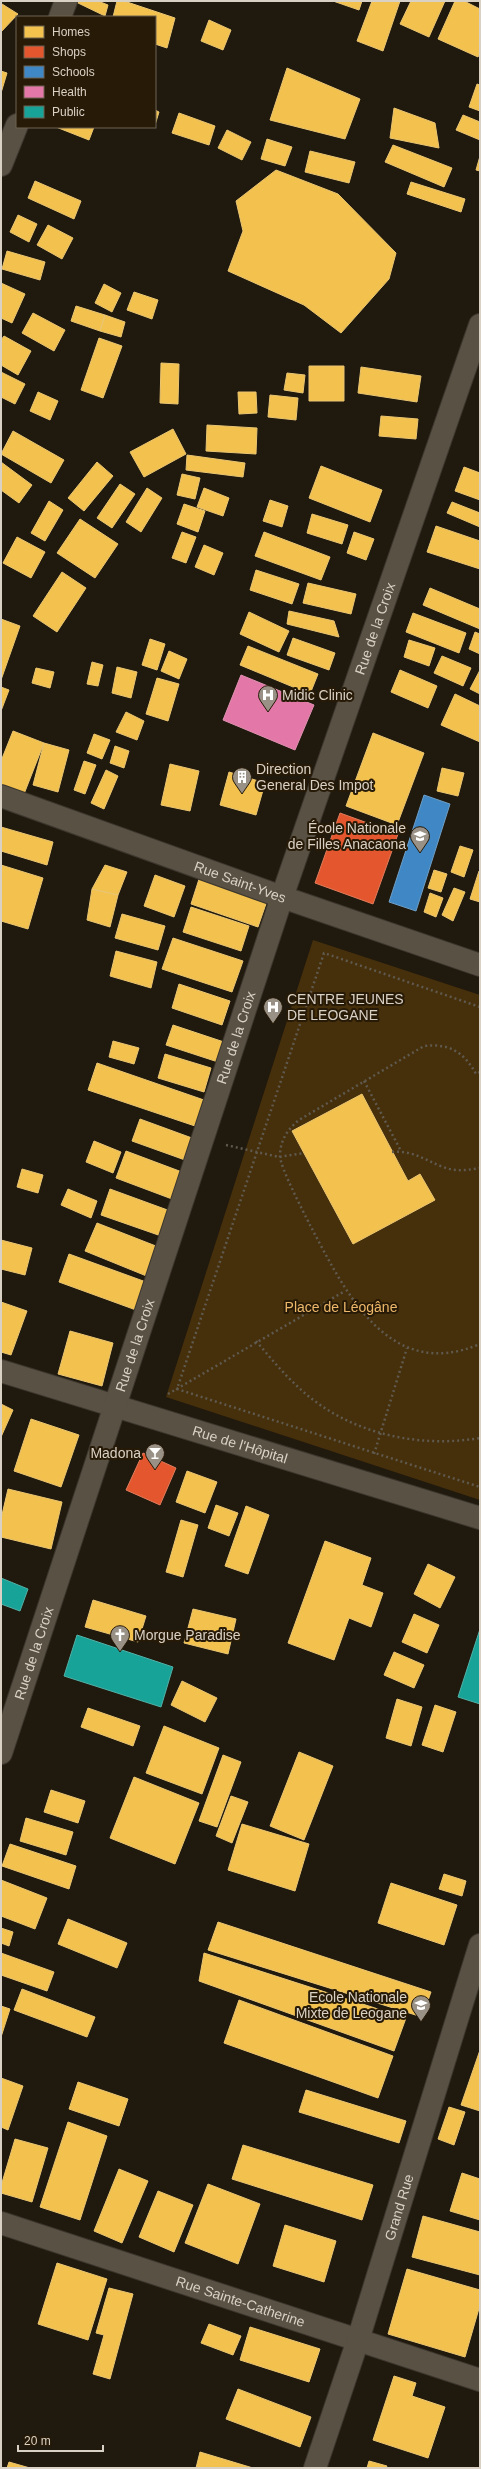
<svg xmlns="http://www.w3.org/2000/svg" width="481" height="2469" font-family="Helvetica,sans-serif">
<rect width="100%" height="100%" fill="#20190e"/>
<path fill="#462f0b" d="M313,940L480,995V1500L166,1397Z"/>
<path fill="#f2c14e" stroke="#ebc672" d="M98,1L108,5L105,16L76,2Z
M117,1H124L175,18L167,48L155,44V17H113Z
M333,1H362L359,10Z
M372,1H400L383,51L357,41Z
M411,1H445L429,37L400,24Z
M455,1H464L480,9V53L478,57L438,39Z
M2,4L18,14L1,32V5Z
M209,20L231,30L223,50L201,41Z
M287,68L360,99L345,139L270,120Z
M1,71L7,73L1,93Z
M477,84L480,85V111L469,107Z
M394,108L435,123L439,148L390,138Z
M155,110L159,112L155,125Z
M179,113L215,126L209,145L172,133Z
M463,115L480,122V140L456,130Z
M56,127H94L89,140Z
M227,130L251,142L242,160L218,148Z
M267,139L292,147L285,166L261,159Z
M393,145L452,168L444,187L385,162Z
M310,151L355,162L349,183L305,172Z
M480,156V171L476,170Z
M276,170L338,194L396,253L389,279L341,333L304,305L228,271L243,231L236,201Z
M35,181L81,201L74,219L28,198Z
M411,182L465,199L461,212L407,194Z
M18,215L37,224L29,242L10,232Z
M48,225L73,238L62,259L37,245Z
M7,251L45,262L40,280L2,269Z
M1,283L25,294L12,323L1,318Z
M104,284L121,293L112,312L95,303Z
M134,292L158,300L152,319L127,310Z
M76,306L105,315L100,331L71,321Z
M33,313L65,330L54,351L22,333Z
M105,315L125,322L121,337L100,331Z
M4,336L31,351L18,375L1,365V340Z
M99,338L122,346L103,398L81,390Z
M161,363L179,364L178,404L160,403Z
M309,366H344V401H309Z
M361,367L421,376L417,402L358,393Z
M1,372L25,384L15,404L1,397Z
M287,373L305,375L303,393L284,390Z
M38,392L58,401L50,420L30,411Z
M238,392H256L257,413L239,414Z
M270,395L298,398L296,420L268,417Z
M381,416L418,419L416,439L379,436Z
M207,425L257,428L256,454L206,451Z
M173,429L186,454L144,477L130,452Z
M13,431L64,460L51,483L1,454Z
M187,455L245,463L243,477L186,470Z
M1,462L32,485L19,503L1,490Z
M97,462L113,476L84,511L68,498Z
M321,466L382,490L370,522L309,498Z
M464,467L480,473V500L455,491Z
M182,474L200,478L195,499L177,495Z
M120,484L135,494L112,528L97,518Z
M147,488L162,498L141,532L126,522Z
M204,488L229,498L223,516L197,507Z
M270,500L288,506L282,527L263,521Z
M49,501L63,510L45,541L31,533Z
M452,502L480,513V527L447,513Z
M184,504L205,511L198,532L177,524Z
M312,514L348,525L342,544L307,533Z
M80,519L118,544L95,578L57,553Z
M436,526L480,541V569L427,552Z
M182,532L196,537L186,563L172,558Z
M264,532L330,557L321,580L255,556Z
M354,532L374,539L366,560L347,553Z
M17,537L45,552L31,578L3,563Z
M204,545L223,553L214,575L195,567Z
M256,570L299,584L292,604L250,590Z
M62,572L86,588L57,632L33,616Z
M308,583L356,594L351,614L303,603Z
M430,588L480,609V629L423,605Z
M289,611L334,621L339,637L287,624Z
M249,612L289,631L279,652L240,634Z
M413,613L466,633L459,653L406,632Z
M1,619L20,626L1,680Z
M475,632L480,634V654L469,649Z
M293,638L335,653L329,670L287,655Z
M150,639L165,644L157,670L142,665Z
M409,640L435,648L429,666L404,657Z
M248,646L318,674L310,694L240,665Z
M169,651L187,659L179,679L161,671Z
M442,656L471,668L463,686L434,673Z
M92,662L103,665L98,686L87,684Z
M117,667L137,672L131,698L112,693Z
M36,668L54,672L50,688L32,683Z
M400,670L437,686L428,708L391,692Z
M480,670V694L470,689Z
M157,678L179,684L168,721L146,714Z
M1,687L9,690L1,711Z
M455,694L480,706V742L441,725Z
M126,712L144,721L137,740L116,732Z
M13,731L44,743L24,794L1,785V761Z
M373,733L424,753L397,825L346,806Z
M94,734L110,740L102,759L87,753Z
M44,743L69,750L58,792L33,785Z
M115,746L129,751L124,768L110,763Z
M84,761L96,765L85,794L74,790Z
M170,764L199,771L190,811L161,805Z
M442,768L464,773L458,796L437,791Z
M106,770L118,776L104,809L91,803Z
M229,772L265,783L256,815L220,805Z
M1,827L53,842L47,865L1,851Z
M460,846L473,850L464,877L451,872Z
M1,865L43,878L28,929L1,921Z
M105,865L127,872L118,895L92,889Z
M434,870L447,874L441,892L428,888Z
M479,871H480V902L470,899Z
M155,875L185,886L174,917L144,906Z
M200,876L268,898L258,927L191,904Z
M454,888L465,892L453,921L442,915Z
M92,889L118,895L110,927L87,920Z
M430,893L443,898L436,917L424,912Z
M191,907L249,926L241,951L183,932Z
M122,914L165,926L158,950L115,938Z
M173,938L243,961L232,992L162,969Z
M116,951L157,962L151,988L110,976Z
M179,984L230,1001L222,1025L172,1008Z
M173,1025L224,1042L218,1062L166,1045Z
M113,1041L139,1048L134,1064L109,1057Z
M165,1054L211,1068L204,1092L158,1078Z
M97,1063L204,1100L195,1126L88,1090Z
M362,1094L408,1181L420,1174L435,1200L353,1244L292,1131Z
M140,1119L192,1138L185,1160L132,1141Z
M94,1141L121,1152L113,1173L86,1162Z
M126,1151L182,1172L172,1199L116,1178Z
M22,1169L43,1175L38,1193L17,1187Z
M68,1189L97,1201L91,1218L61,1205Z
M110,1189L173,1212L164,1237L101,1215Z
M97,1223L161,1248L149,1277L85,1251Z
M1,1240L32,1248L25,1275L1,1269Z
M69,1254L146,1282L136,1310L59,1282Z
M1,1302L27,1311L11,1355L1,1352Z
M70,1331L113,1343L102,1386L58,1374Z
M1,1404L13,1410L1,1437Z
M31,1419L79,1435L61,1487L14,1471Z
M187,1471L217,1482L205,1513L176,1502Z
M8,1489L62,1502L51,1549L1,1537V1519Z
M216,1505L238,1513L229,1536L208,1528Z
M246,1506L269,1515L248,1574L225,1566Z
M181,1520L198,1525L183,1577L166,1572Z
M325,1541L371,1558L362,1585L383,1593L371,1627L349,1618L334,1660L288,1643Z
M428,1564L455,1577L440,1608L414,1594Z
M93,1600L146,1616L138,1642L85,1627Z
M193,1609L236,1619L228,1654L184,1643Z
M414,1614L439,1625L427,1653L402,1642Z
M394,1652L424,1665L414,1688L384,1675Z
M182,1681L217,1698L205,1722L171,1705Z
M397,1699L422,1707L411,1746L386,1738Z
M435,1705L456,1712L443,1752L422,1745Z
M88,1708L140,1726L133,1746L81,1727Z
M164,1726L219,1748L202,1794L146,1773Z
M299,1752L333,1766L304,1840L270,1826Z
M223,1755L241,1762L217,1827L199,1821Z
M134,1777L199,1803L175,1864L110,1838Z
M51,1790L85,1801L78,1823L44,1812Z
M231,1796L248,1802L232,1843L216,1836Z
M26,1818L73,1832L66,1855L20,1841Z
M242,1824L309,1844L295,1891L228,1870Z
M10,1844L76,1866L69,1889L2,1866Z
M444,1874L466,1881L462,1896L439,1889Z
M1,1880L47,1898L35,1929L1,1916Z
M391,1883L457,1905L444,1945L378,1923Z
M68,1919L127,1943L117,1968L58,1944Z
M218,1922L431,1992L422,2017L208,1950Z
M1,1928L13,1932L9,1946L1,1943Z
M1,1953L54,1972L47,1991L1,1975Z
M204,1953L406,2018L394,2051L199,1981Z
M22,1989L95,2017L87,2037L14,2010Z
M239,2000L393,2056L378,2098L224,2043Z
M1,2006L10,2009L1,2037Z
M480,2050V2111L461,2105Z
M1,2078L23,2086L8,2130L1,2127Z
M78,2082L128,2099L119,2126L69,2109Z
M306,2090L406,2121L399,2143L299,2112Z
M449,2107L465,2112L454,2145L438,2139Z
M68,2122L107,2136L80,2220L40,2207Z
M15,2139L48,2148L32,2202L1,2193V2186Z
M243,2145L373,2185L362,2220L232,2179Z
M119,2169L148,2181L122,2243L94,2231Z
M462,2173L480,2179V2220L450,2211Z
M208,2184L260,2204L238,2264L185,2243Z
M158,2191L193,2205L174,2252L139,2237Z
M423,2216L480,2232V2275L412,2257Z
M285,2225L336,2241L324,2282L273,2266Z
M57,2263L107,2279L88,2340L38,2324Z
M407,2269L480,2290V2305L465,2357L388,2334Z
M109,2288L133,2294L110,2379L93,2374L104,2335L96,2333Z
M209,2324L241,2336L233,2355L201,2343Z
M250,2327L320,2349L309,2382L240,2360Z
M394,2376L416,2383L412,2396L445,2407L428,2458L373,2440Z
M238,2389L311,2417L300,2447L226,2419Z
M200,2452L253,2468H196Z
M369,2461L387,2466L386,2468H367Z
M9,2462L30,2468H7Z"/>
<path fill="#e4572e" stroke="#e17c5b" d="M340,813L398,834L373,904L315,883Z
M143,1453L176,1468L160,1505L126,1490Z"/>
<path fill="#3f88c5" stroke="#6e9ec5" d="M424,795L450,804L416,911L389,902Z"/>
<path fill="#e377a8" stroke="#e092b1" d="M241,675L314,705L295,750L223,720Z"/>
<path fill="#17a398" stroke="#52b1a6" d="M1,1578L28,1589L20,1611L1,1604Z
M480,1629V1704L458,1697Z
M77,1635L173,1667L161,1707L64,1676Z"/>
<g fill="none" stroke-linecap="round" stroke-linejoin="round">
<g stroke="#3c362d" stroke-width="24">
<g id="minor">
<path d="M60,17L66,1"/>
<path d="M1,165L17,125"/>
<path id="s1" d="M1,796L282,897L480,965"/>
<path id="s2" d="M1,1371L480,1518"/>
<path id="s3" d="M1,2223L480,2380"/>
</g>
</g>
<g stroke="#3c362d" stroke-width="24">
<g id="tertiary">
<path id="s4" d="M1,1753L282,897L480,325"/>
<path id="s5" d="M315,2468L358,2340L480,1945"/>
</g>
</g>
<path stroke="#5f594e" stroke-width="2.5" stroke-dasharray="2 3" stroke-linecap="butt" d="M480,1007L324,953L177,1389L480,1487
M480,1072L476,1074C464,1052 449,1043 424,1046L299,1120C288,1129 280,1140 280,1156C280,1167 304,1213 310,1225C345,1291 388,1383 480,1344
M364,1081L401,1151
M226,1145L279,1157L304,1153
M392,1152C412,1150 425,1160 443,1167C455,1172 468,1170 480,1168
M256,1341C269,1356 281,1371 295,1384C343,1432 415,1449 480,1438
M168,1394L345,1291
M374,1454L407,1348"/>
<use href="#minor" stroke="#595144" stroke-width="22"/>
<use href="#tertiary" stroke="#595144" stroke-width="22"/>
</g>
<defs>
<g id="hospital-pin" transform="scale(1)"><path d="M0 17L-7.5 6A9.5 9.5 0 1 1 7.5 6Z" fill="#999185" stroke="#271a07"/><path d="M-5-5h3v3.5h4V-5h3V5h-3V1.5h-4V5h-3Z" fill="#fff"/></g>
<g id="building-pin" transform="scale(1)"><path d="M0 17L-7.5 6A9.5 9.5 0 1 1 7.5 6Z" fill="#999185" stroke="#271a07"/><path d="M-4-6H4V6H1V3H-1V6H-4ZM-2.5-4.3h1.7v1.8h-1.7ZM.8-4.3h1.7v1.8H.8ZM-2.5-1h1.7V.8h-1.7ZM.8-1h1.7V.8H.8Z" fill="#fff"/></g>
<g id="school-pin" transform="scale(1)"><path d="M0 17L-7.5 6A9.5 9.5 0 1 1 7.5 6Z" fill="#999185" stroke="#271a07"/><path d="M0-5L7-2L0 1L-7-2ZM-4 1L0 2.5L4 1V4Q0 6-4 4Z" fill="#fff"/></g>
<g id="bar-pin" transform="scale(1)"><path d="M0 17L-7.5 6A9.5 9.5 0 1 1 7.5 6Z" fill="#999185" stroke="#271a07"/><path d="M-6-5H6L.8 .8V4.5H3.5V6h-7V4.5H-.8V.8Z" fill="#fff"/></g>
<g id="church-pin" transform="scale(1)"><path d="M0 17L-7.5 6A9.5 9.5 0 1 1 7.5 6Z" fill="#999185" stroke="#271a07"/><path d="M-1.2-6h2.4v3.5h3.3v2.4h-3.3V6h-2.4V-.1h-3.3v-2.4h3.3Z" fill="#fff"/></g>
</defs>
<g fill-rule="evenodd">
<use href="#hospital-pin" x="268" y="695"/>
<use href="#building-pin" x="242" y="777"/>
<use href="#school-pin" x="420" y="836"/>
<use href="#hospital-pin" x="273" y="1007"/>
<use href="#bar-pin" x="155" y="1453"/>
<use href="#church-pin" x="120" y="1635"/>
<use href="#school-pin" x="421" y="2005"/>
</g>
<g text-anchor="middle" stroke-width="4" stroke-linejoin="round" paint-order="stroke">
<g font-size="14" fill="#dad1c5" stroke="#271a07">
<text dy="5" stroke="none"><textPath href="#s4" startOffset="1185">Rue de la Croix</textPath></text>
<text dy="5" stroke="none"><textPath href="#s1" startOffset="254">Rue Saint-Yves</textPath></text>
<text dy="5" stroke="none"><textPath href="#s4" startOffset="753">Rue de la Croix</textPath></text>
<text dy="5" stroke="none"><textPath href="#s4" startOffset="429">Rue de la Croix</textPath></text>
<text dy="5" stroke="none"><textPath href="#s2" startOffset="250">Rue de l'Hôpital</textPath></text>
<text dy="5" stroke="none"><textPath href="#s4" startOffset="105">Rue de la Croix</textPath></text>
<text dy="5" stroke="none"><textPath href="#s5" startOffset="274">Grand Rue</textPath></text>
<text dy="5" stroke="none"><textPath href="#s3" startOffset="252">Rue Sainte-Catherine</textPath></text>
</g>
<g font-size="14" fill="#dad1c5" stroke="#271a07" text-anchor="start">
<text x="282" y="700">Midic Clinic</text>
<text x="256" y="774">Direction<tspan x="256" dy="16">General Des Impot</tspan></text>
<text x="406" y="833" text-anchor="end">École Nationale<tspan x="406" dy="16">de Filles Anacaona</tspan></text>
<text x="287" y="1004">CENTRE JEUNES<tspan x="287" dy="16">DE LEOGANE</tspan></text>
<text x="141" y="1458" text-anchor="end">Madona</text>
<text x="134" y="1640">Morgue Paradise</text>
<text x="407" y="2002" text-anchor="end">Ecole Nationale<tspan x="407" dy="16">Mixte de Leogane</tspan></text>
</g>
<g font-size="14" fill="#eeb86a" stroke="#271a07">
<text x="341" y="1312">Place de Léogâne</text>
</g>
</g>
<rect width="481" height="2469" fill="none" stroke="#dad1c5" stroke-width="4"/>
<rect x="16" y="16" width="140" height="112" fill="#271a07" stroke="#6f6353"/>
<rect x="24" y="26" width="20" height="12" fill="#f2c14e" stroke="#6f6353"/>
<text x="52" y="36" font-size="12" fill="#dad1c5">Homes</text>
<rect x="24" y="46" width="20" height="12" fill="#e4572e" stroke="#6f6353"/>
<text x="52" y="56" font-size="12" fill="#dad1c5">Shops</text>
<rect x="24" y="66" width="20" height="12" fill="#3f88c5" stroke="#6f6353"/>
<text x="52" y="76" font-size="12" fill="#dad1c5">Schools</text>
<rect x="24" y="86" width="20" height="12" fill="#e377a8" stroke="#6f6353"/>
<text x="52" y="96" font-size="12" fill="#dad1c5">Health</text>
<rect x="24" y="106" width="20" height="12" fill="#17a398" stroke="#6f6353"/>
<text x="52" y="116" font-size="12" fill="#dad1c5">Public</text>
<path d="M18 2445v6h85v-6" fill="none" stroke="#dad1c5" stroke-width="2"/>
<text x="24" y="2445" font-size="12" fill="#dad1c5" stroke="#271a07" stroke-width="3" paint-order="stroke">20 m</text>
</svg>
